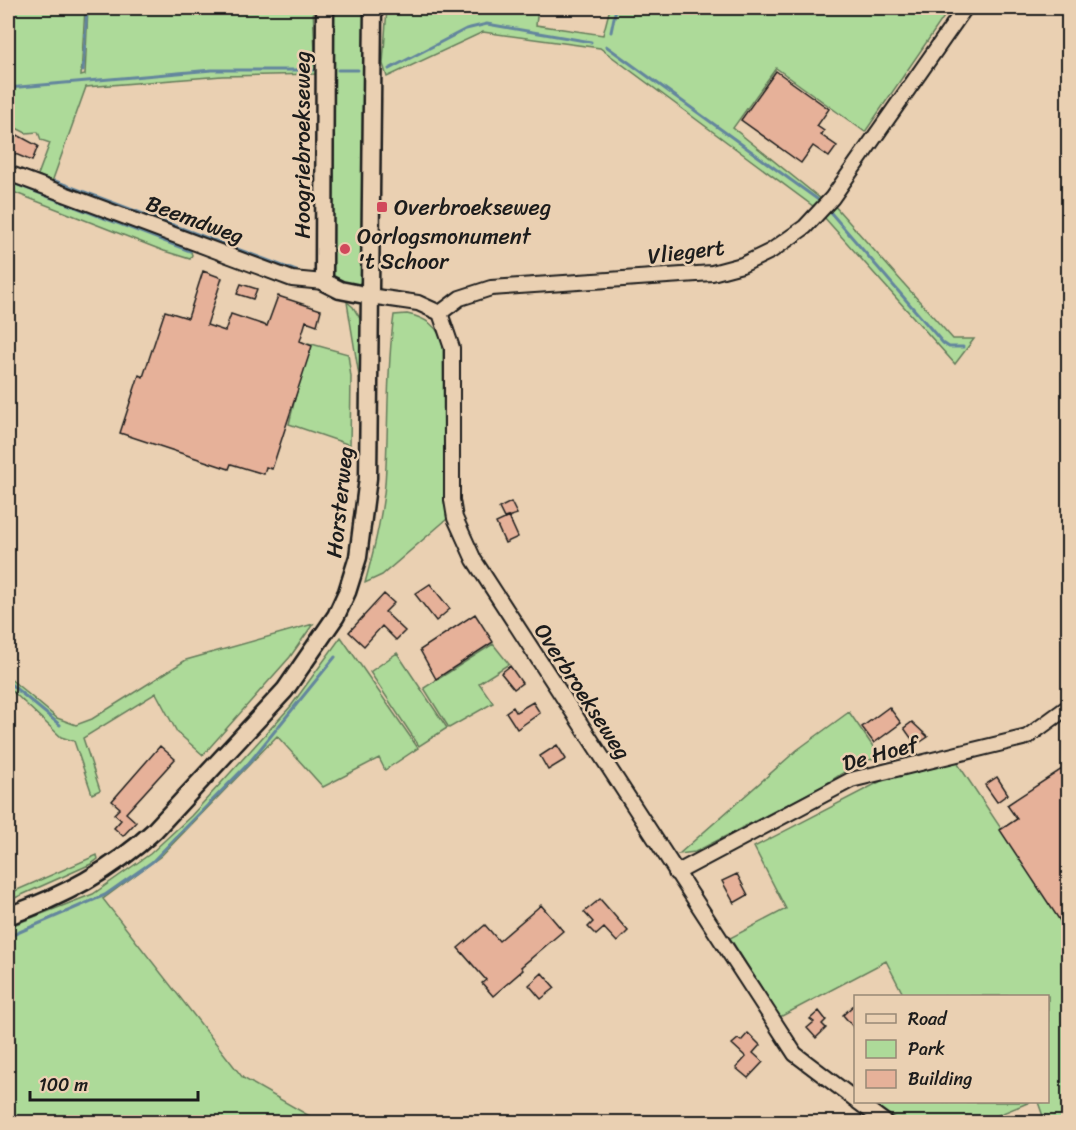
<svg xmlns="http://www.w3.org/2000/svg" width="1076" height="1130" font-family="Sriracha,sans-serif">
<rect width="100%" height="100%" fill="#ead0b2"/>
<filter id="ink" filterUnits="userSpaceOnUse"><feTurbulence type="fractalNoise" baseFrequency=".0167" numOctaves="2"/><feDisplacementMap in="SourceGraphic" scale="12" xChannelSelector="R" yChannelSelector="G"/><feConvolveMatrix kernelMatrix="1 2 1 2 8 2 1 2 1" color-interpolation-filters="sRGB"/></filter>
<g filter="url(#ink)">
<path fill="#adda99" stroke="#647b5a" stroke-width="1.5" d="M8,8H85L81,76L85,75L88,8H313L316,74L222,76L86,87L52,182L38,175L50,143L41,140L38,132L26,133L8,124Z
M335,8H364V276L358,286L350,288L332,278V10Z
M387,8H538L536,25L603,35L610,8H950L865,132L776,68L733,128L821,199L813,206L600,48L483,32L387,77L383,64Z
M8,178L189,246L192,255L190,259L164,251L8,190Z
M832,203L953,339H974L955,364L823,216Z
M347,302L353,307L364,325L362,451H360V382Z
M407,314C426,318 439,326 443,346L444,487L447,519L382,575L365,583C374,550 382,518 385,484C389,427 386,371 394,315Z
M308,343L348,354L351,377L350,445L289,424Z
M313,624L290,657L203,755L177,732L156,693L83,738L100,790L92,794L74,741L61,737L8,687V677L57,718L76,725L92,719L186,660Z
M341,637L418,748L385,770L379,758L323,787L277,736L161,856L103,899L243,1078L320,1122H8V927L93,894L150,854L191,816L291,706Z
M493,644L509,664L479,683L493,703L449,728L424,688Z
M397,653L447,728L419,746L370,672Z
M849,712L881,758L861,761L823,786L695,852L679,854L797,750Z
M956,761L1068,929V1122H1045L1038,1102H1048V996H904L886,961L780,1017L730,938L786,909L754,847L887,778Z
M97,855L98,859L91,864L8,901V894Z
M872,1102H1030L981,1122H900Z"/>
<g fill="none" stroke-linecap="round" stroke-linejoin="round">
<path stroke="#64869d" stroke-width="3" d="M611,32L616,8
M606,46L817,199
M389,69L466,29L487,24L591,42
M338,70H358
M83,71L87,8
M8,88L212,70H313
M8,181L190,251
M55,181L304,274
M831,213L943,343L949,347H963
M8,682L60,725
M8,937L105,895L152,862L248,764L335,657"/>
</g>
<path fill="#e6b199" stroke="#1c1c1c" stroke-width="1.5" d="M776,71L829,109L817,126L824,131L821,135L837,146L829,157L813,146L801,163L741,120Z
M8,130L38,146L32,161L8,151Z
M203,271L222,278L207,325L225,331L231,314L267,326L278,296L321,310L317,325L306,321L300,341L312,346L272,469L266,467L264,474L231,464L229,469L120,433L139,375L143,377L165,311L188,318Z
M241,284L257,289L253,299L237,294Z
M511,502L517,514L504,518L499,508Z
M509,517L518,537L505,543L496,523Z
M430,584L450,609L436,621L415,594Z
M384,594L394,603L385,612L405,631L396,640L382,626L364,646L349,632Z
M475,614L493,642L436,679L420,650Z
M510,666L522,683L514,689L501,673Z
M533,702L540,713L517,729L506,712L513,707L516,712Z
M889,707L901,723L874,743L862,727Z
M912,722L928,737L916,745L904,728Z
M557,745L566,759L548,770L540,756Z
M160,746L175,759L126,813L136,822L123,836L114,828L121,820L114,814L120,808L112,801Z
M1062,769L1068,777V933L1000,830L1017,819L1007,805Z
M997,777L1008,794L997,802L985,785Z
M737,874L748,895L734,903L722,881Z
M600,899L628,931L617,942L604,928L596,935L588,927L593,922L584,912Z
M541,905L563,931L521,967L523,970L493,996L482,983L486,980L458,948L485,925L499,941Z
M542,973L555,988L541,999L529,985Z
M855,1004V1029L843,1015Z
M819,1011L826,1020L822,1024L826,1028L816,1038L807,1028L814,1022L810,1019Z
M748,1033L760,1045L753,1053L763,1062L748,1078L736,1068L746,1057L732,1044L738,1039L741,1041Z"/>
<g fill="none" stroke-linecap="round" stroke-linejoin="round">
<g stroke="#1c1c1c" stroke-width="18">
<path id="minor" d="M8,173L292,279L324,282
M370,296L418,303L440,313L452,348V500L455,518L474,560L795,1054L856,1100
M440,313L460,298L491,288L712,273L742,265L771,251L805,227L832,198L965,8
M676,873L851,780L1027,737L1068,707
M858,1102L885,1122"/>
</g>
<g stroke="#1c1c1c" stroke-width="21">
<path id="tertiary" d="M325,8L324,282L340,290L370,296
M8,916C63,896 111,871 154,831L285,690L336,616L347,592L358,557L368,478L373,8"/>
</g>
<use href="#minor" stroke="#ead0b2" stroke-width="14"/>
<use href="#tertiary" stroke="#ead0b2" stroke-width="16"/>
</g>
</g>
<g fill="#d1495b" stroke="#ead0b2" stroke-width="2">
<rect x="376" y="201" width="12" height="12" rx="3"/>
<circle cx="345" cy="249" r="6"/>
</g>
<g text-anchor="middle" stroke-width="5" stroke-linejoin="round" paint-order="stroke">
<g font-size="22" fill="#1c1c1c" stroke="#ead0b2">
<text transform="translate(302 145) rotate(-90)" y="8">Hoogriebroekseweg</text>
<text transform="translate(195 219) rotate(20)" y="8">Beemdweg</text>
<text transform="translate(686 251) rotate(-7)" y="8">Vliegert</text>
<text transform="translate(339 502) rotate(-84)" y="8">Horsterweg</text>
<text transform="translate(583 691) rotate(57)" y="8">Overbroekseweg</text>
<text transform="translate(880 753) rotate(-16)" y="8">De Hoef</text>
</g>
<g font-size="22" fill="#1c1c1c" stroke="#ead0b2" text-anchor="start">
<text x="394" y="215">Overbroekseweg</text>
<text x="357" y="244">Oorlogsmonument<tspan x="357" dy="25">'t Schoor</tspan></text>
</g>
</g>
<rect width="1076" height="1130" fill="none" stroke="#ead0b2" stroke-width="30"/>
<rect x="15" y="15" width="1046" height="1100" fill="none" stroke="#1c1c1c" stroke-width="2" filter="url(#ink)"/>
<rect x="854" y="995" width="195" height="108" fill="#ead0b2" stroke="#988876" stroke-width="1.5"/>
<rect x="866" y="1014" width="30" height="9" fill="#ead0b2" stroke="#988876" stroke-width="1.5"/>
<text x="908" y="1025" font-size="18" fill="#1c1c1c">Road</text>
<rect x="866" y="1040" width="30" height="18" fill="#adda99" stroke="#988876" stroke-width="1.5"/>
<text x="908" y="1055" font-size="18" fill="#1c1c1c">Park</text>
<rect x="866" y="1070" width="30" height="18" fill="#e6b199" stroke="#988876" stroke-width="1.5"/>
<text x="908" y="1085" font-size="18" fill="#1c1c1c">Building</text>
<path d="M30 1091v9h168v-9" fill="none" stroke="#1c1c1c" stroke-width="3"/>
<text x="39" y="1091" font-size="18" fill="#1c1c1c" stroke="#ead0b2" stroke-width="4.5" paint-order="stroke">100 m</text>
</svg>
